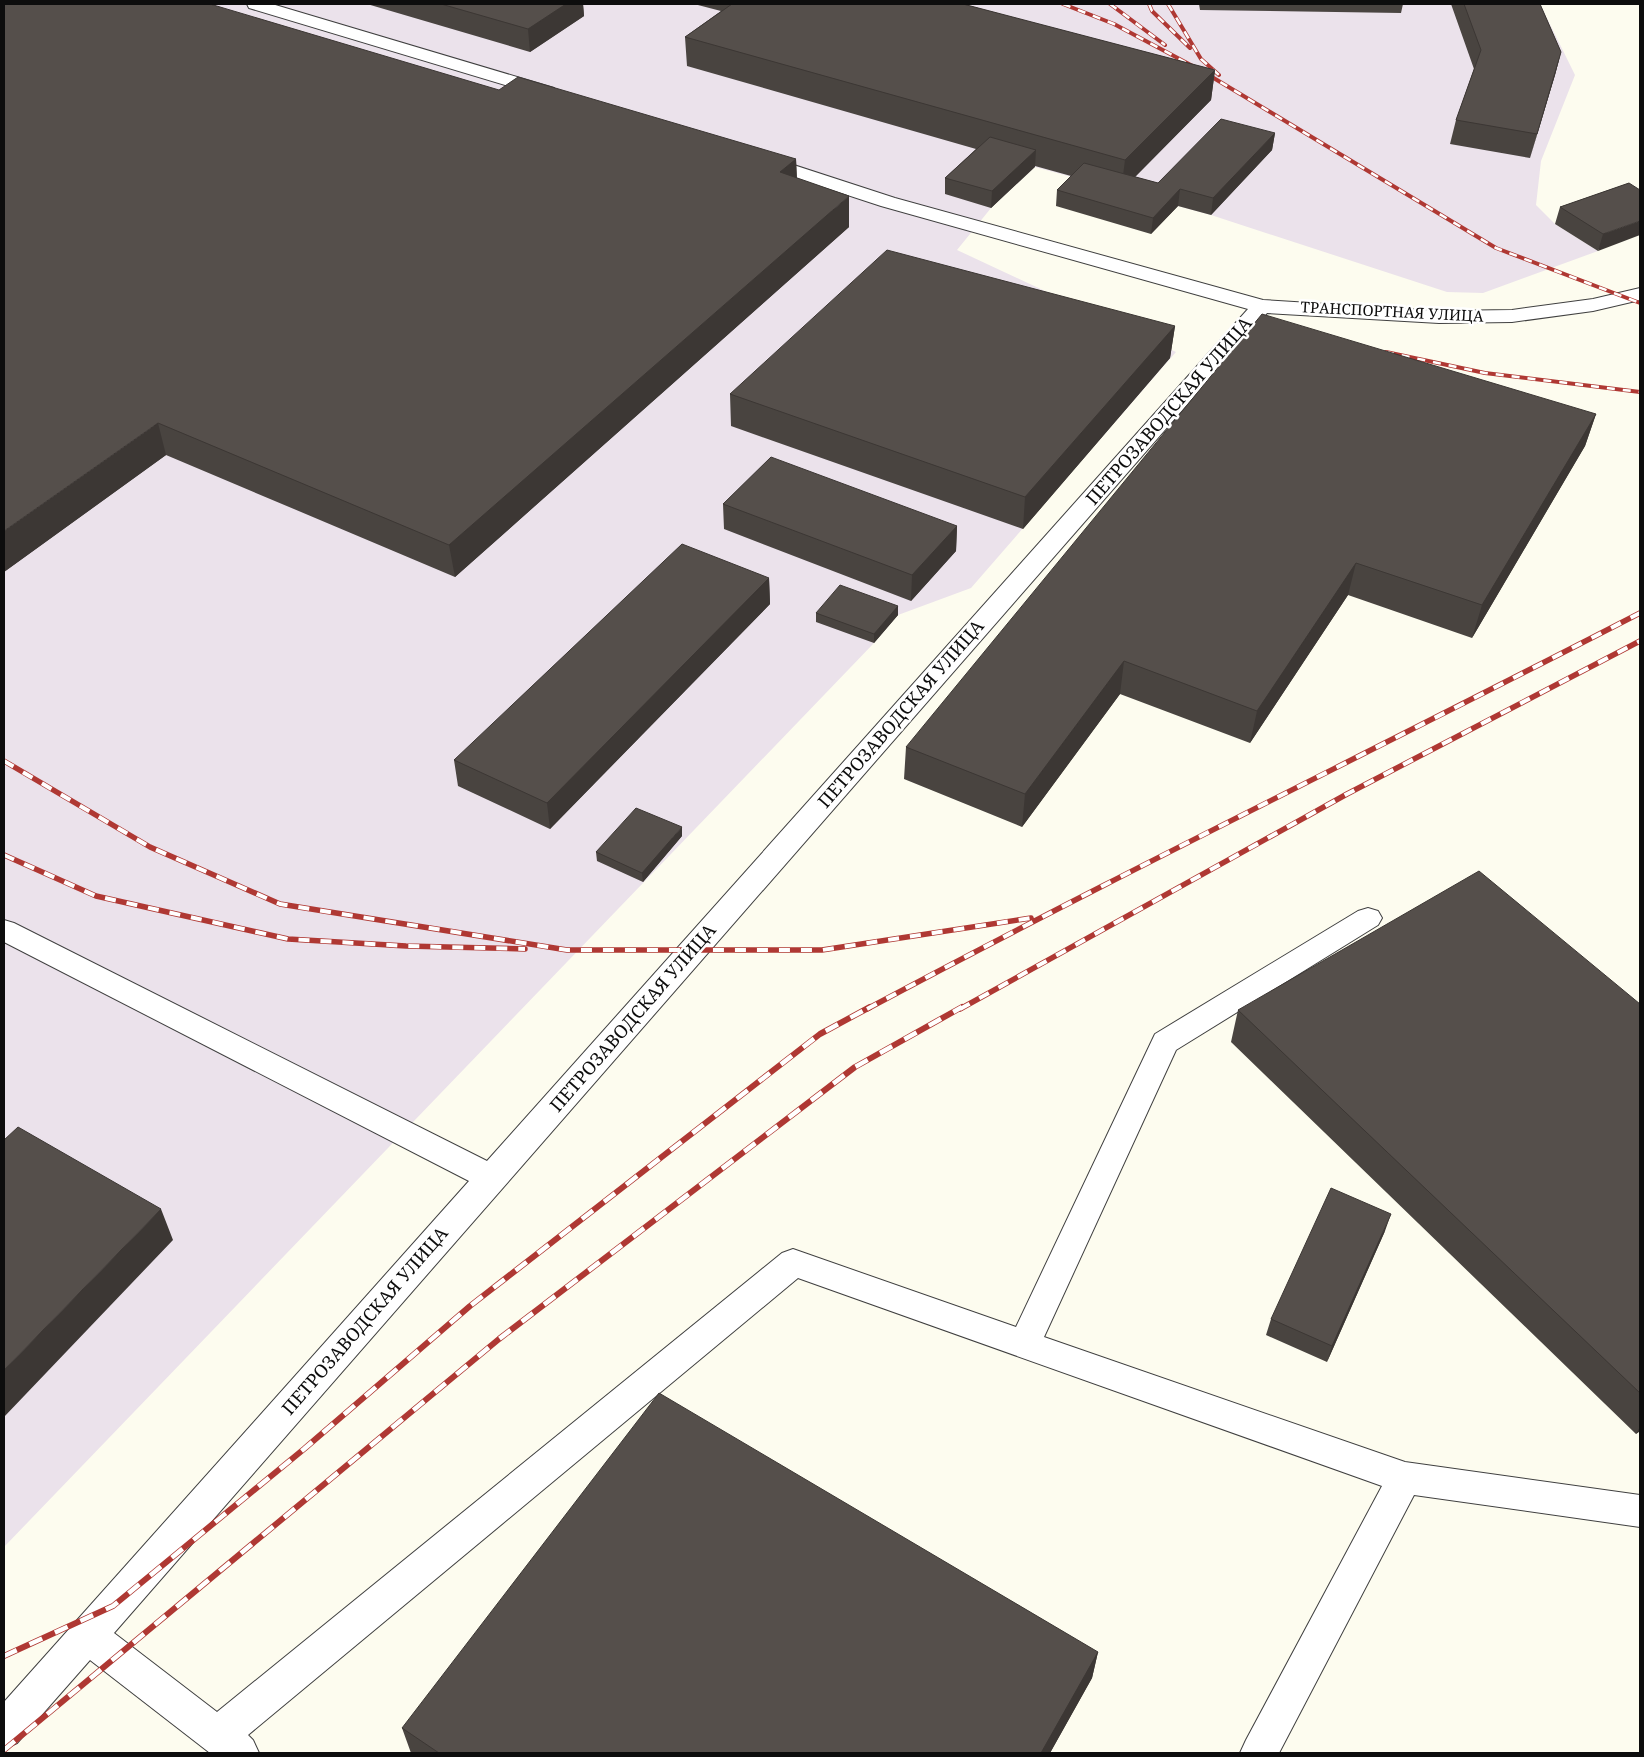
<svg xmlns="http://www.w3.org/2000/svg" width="1644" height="1757" font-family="'Noto Serif',serif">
<rect width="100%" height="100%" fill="#fdfcef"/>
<path fill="#ebe2eb" d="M4,4H1540L1575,75L1541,161L1536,205L1555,224L1598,251L1483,293L1447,292L1211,215L1035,167L991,208L957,250L1176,352L971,588L898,615L874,643L4,1547Z"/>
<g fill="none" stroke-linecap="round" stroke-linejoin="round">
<g stroke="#404040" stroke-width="2">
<path id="minor" d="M247,4H272L554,88L557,92L554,96L548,97L542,96L249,8Z
M760,154L895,198L1263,300L1439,311L1512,310L1593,299L1640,288V300L1593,311L1512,322L1439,323L1267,313L114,1633L217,1712L782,1253L793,1249L1016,1327L1155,1034L1358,911L1368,908L1378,911L1382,918L1378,925L1176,1050L1044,1337L1405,1462L1640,1495V1527L1414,1495L1279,1753H1240L1246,1740L1382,1486L798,1278L248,1735L253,1740L259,1753H210L90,1660L17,1743L4,1749V1702L469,1181L4,942V920L14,923L487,1161L1248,309L881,206L753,164L751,160L753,156Z"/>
</g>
<use href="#minor" fill="#fff" fill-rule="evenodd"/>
<g stroke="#af3833" stroke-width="4">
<path id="rail-far2" d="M1063,4L1114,24L1202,71L1496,248L1640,303
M1110,4L1165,45
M1149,4L1152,11L1190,48
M1168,4L1201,59L1219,75
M1386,352L1485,373L1640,392"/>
</g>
<g stroke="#af3833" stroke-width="5.5">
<path id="rail-far1" d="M4,761L150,847L280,904L567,950H822L1031,918
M4,855L96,896L288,939L406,946L525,949
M867,1009C1123,872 1383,746 1640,613
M960,1009L1347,794L1640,641"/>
</g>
<g stroke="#af3833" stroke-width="6">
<path id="rail" d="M4,1656L113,1606L304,1449L470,1306L820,1034L870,1007
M4,1750L499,1339L855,1067L962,1007"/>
</g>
<use href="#rail-far2" stroke="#fff" stroke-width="2.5" stroke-dasharray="8" stroke-linecap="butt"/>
<use href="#rail-far1" stroke="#fff" stroke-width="4" stroke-dasharray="11" stroke-linecap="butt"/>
<use href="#rail" stroke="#fff" stroke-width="4.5" stroke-dasharray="14" stroke-linecap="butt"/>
</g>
<path fill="#494440" d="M367,4H583L584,16L530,52Z
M694,4H963L1215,70L1211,100L1135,177L1158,183L1275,133L1272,150L1211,215L1178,206L1151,234L1056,206L1057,190L1071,176L1035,166L991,208L945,194V178L976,149L687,66L685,37L721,11Z
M1199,4H1403L1401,13L1200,10Z
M1451,4H1540L1561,52L1555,75L1530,158L1450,144L1456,120L1474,69Z
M499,90L796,159L797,178L849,227L455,577L166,455L4,572Z
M1629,183L1598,251L1555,224L1560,207Z
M1175,326L1170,358L1023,529L731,426L730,394Z
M1596,414L1585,446L1472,638L1348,595L1250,743L1120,694L1022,827L904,779L906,747Z
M723,504L957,526L956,551L911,601L724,529Z
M769,578L770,604L550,829L458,786L454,760Z
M898,606V615L874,643L816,622V613Z
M682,836L643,882L597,861L596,852Z
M1640,1004V1431L1636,1434L1231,1042L1238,1010Z
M1385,1231L1327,1362L1266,1335L1271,1319Z
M1098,1652L1092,1678L1050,1753H411L402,1728Z"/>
<path fill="#3c3734" d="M566,4H583L584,16L530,52L528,29Z
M1561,52L1555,75L1530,158L1537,134Z
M1215,70L1211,100L1121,191L1125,160Z
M1275,133L1272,150L1211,215L1213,198Z
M1036,150L1035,167L991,208L992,191Z
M796,159L797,189L780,172Z
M1180,189L1178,206L1151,234L1153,218Z
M849,196V227L455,577L449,545Z
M1640,221V235L1598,251L1603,234Z
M1175,326L1170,358L1023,529L1025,497Z
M1596,414L1585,446L1472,638L1482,605Z
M158,423L166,455L4,572V531Z
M957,526L956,551L911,601L912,575Z
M1356,563L1348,595L1250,743L1257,711Z
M769,578L770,604L550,829L547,803Z
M898,606V615L874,643V634Z
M1124,661L1120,694L1022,827L1025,794Z
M682,827V836L643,882L642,873Z
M161,1209L173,1240L4,1417V1370Z
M1391,1214L1385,1231L1327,1362L1332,1346Z
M1640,1427V1431L1636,1434Z
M1098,1652L1092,1678L1050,1753H1041Z"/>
<path fill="#554f4b" stroke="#3c3734" d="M4,4H210L499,90L518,77L796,159L780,172L849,196L449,545L158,423L4,531Z
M441,4H566L528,29Z
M732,4H963L1215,70L1125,160L685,37Z
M1464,4H1540L1561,52L1537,134L1456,120L1481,50Z
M1221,119L1275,133L1213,198L1180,189L1153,218L1057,190L1084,163L1158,183Z
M990,137L1036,150L992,191L945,178Z
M1629,183L1640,190V221L1603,234L1560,207Z
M887,250L1175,326L1025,497L730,394Z
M1262,314L1596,414L1482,605L1356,563L1257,711L1124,661L1025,794L906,747Z
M771,457L957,526L912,575L723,504Z
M682,544L769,578L547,803L454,760Z
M840,585L898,606L874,634L816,613Z
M636,808L682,827L642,873L596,852Z
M1479,871L1640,1004V1393L1238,1010Z
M18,1127L161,1209L4,1370V1140Z
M1331,1188L1391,1214L1332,1346L1271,1319Z
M659,1393L1098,1652L1041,1753H439L402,1728Z"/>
<g text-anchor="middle" stroke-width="5" stroke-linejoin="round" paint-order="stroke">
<g font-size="15" fill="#0d0d0d" stroke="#fff">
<text transform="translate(1392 312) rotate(3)" y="5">ТРАНСПОРТНАЯ УЛИЦА</text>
</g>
<g font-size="18" fill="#0d0d0d" stroke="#fff">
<text transform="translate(1169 411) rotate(-49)" y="6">ПЕТРОЗАВОДСКАЯ УЛИЦА</text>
<text transform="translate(901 714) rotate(-49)" y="6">ПЕТРОЗАВОДСКАЯ УЛИЦА</text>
<text transform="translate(633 1018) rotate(-49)" y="6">ПЕТРОЗАВОДСКАЯ УЛИЦА</text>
<text transform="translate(365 1321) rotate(-49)" y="6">ПЕТРОЗАВОДСКАЯ УЛИЦА</text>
</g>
</g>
<rect width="1644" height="1757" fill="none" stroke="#0d0d0d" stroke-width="10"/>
</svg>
